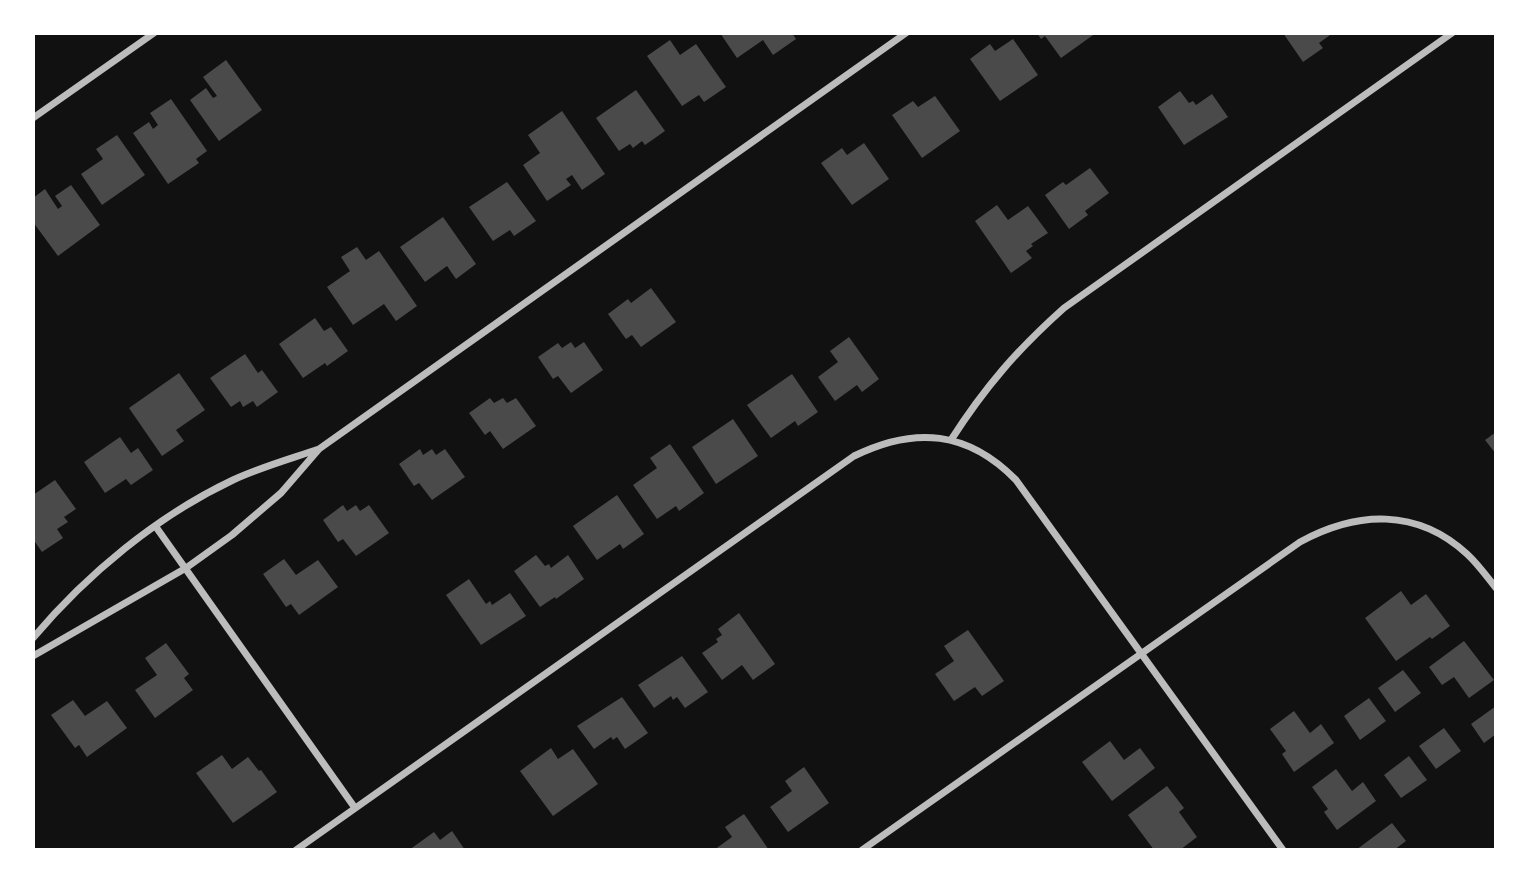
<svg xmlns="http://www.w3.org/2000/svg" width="1529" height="883" font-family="'Golos Text',sans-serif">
<rect width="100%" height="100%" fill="#111"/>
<path fill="#4a4a4a" d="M720,33H792L796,39L773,55L763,40L737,58Z
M1037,33H1096L1061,58L1045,36L1041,39Z
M1283,33H1333L1319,43L1323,48L1303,62Z
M1013,39L1038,75L1000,101L970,59L990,44L995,51Z
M670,40L680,55L696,44L726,87L704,102L699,95L682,106L647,56Z
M226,60L262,110L219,141L190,100L206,88L213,98L217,96L203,77Z
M636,90L665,131L645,145L642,141L633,148L630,144L619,151L596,118Z
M1180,91L1189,103L1193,101L1196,105L1212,94L1228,117L1184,145L1158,107Z
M935,96L960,131L922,158L892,115L913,101L918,107Z
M171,99L207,151L196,159L199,163L168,184L133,133L149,122L153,129L158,125L150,113Z
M562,111L605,174L582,190L572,175L566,179L571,185L547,201L523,165L540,153L528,135Z
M117,135L145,175L102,205L81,174L103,159L96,149Z
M864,143L889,179L852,205L821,163L842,148L847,155Z
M1090,168L1109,193L1085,211L1088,215L1069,229L1045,195L1063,182L1066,185Z
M507,182L536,221L514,236L510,230L493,241L469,207Z
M71,185L100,225L58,256L33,222V198L45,189L58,209L62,206L55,196Z
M997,205L1008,220L1028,206L1048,233L1031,244L1033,246L1026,251L1032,258L1011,273L975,221Z
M443,217L476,264L456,279L447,266L425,282L400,247Z
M357,247L366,260L379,251L417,306L396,321L384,304L353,325L327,287L350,271L341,257Z
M651,288L676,322L641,347L632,335L626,339L608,314L628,299L631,303Z
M315,318L324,331L331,327L348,351L327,366L325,363L303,378L279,344Z
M849,337L879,379L862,392L857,385L835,401L818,377L838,362L830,351Z
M571,342L575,348L584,342L603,370L571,393L558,376L553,379L538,357L558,343L562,348Z
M245,354L258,373L262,370L278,392L257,407L253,401L243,407L240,401L231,407L210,378Z
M179,373L205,410L176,430L184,441L162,456L129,408Z
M792,374L818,412L798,426L795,421L771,438L747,405Z
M490,398L494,403L503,398L507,403L516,398L536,426L503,449L490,431L485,435L469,413Z
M733,419L758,456L716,484L692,447Z
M1496,432V454L1485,440Z
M120,437L131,453L138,448L153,470L131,485L126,479L105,493L84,462Z
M670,444L704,493L679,511L676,506L657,519L633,485L657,468L650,458Z
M420,449L423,455L432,449L436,455L445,449L465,477L432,500L419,483L414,486L399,464Z
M55,480L76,509L64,517L68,522L57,529L63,538L42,552L33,539V495Z
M617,495L644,534L623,549L620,544L597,560L573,526Z
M343,505L347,511L356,505L360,511L369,505L389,533L356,556L343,539L338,542L323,520Z
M536,555L545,566L549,564L551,568L568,555L584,579L556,599L555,597L540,607L514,571Z
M284,559L296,575L318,560L338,587L299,615L291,604L286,607L263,574Z
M469,579L486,604L490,601L492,605L510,593L526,616L481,645L446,595Z
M1401,591L1411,605L1426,594L1450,626L1432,639L1430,637L1396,661L1365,618Z
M739,613L775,664L753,680L742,665L722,680L702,653L718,642L716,639L722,635L718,629Z
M968,630L1004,681L982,696L975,687L954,701L935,674L954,661L944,646Z
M1464,641L1494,680L1469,698L1454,677L1442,685L1429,667Z
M166,643L189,674L184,678L193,690L155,718L135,690L157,675L145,658Z
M682,656L708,692L685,708L677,697L673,700L671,696L654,708L638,685Z
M1403,670L1421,693L1395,712L1378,688Z
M622,697L648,733L625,749L617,737L613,740L611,737L594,749L577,726Z
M1369,698L1386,721L1360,740L1344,716Z
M73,700L85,716L107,701L127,728L87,757L79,745L75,748L51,715Z
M1496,706V734L1484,743L1471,724Z
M1294,711L1310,733L1321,724L1334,743L1294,772L1282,754L1286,751L1270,729Z
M1444,728L1461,751L1436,769L1419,746Z
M1110,741L1124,760L1140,748L1155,768L1112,801L1082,762Z
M551,748L558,759L573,749L598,784L553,816L520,771Z
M222,755L232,769L248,757L259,771L261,770L277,792L233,823L196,773Z
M1409,756L1427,780L1401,798L1384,775Z
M804,767L829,803L788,832L770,807L792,791L785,781Z
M1336,769L1352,791L1363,782L1376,801L1337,830L1324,812L1328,809L1312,787Z
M1167,786L1184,808L1179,812L1197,837L1180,850H1154L1128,815Z
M744,814L769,850H714L732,837L725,827Z
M1392,823L1406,841L1394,850H1356Z
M452,831L465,850H409L434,832L440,840Z"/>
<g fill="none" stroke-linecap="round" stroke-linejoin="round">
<path stroke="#bcbcbc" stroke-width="7" d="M33,118L154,33
M951,440C985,387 1017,350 1064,308L1452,33
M156,527L355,808
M33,638C87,574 157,516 233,480C261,467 290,459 319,449
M33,656L186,568L232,535L281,493L319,449L906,33
M296,850L854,456C915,426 968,431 1016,480L1283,850
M862,850L1300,542C1357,511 1417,508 1467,554C1478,564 1487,577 1496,588"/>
</g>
<rect width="1529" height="883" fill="none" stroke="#ffffff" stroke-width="70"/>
</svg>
